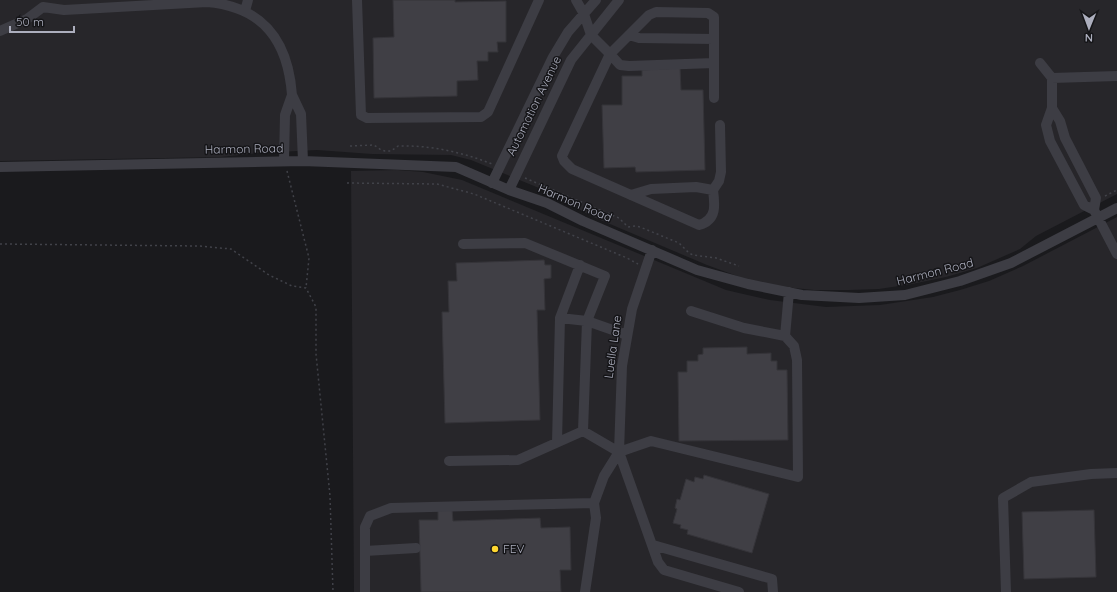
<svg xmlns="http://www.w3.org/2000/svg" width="1117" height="592" font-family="Quicksand,sans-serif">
<rect width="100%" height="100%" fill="#1a1a1d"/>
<path fill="#27262a" d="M0,0H1117V194L1036,236L1020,249L977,268L946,277L912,284L879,289L849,290H814L773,286L748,280L707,265L591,216L551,193L471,160L451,155L372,154L317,150L258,153L221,157L0,161Z
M397,170L423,172L462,180L726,290L770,300L826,307L880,305L933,297L960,290L989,281L1023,266L1117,217V592H354L351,171Z"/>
<path fill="#403f45" stroke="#353439" d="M393,0H455V2L506,1V42H497L498,52H488V61H477L478,80L457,81V96L374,98L373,38L394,37Z
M680,68L681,90H703L705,170L636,172L635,167L604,168L602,105H622V76H642V70Z
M544,260L545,265H551V278L544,279L545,310H537L540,420L445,423L442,312H449L448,281H457L456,263Z
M747,347V354L771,353V361H777V370H787L788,440L679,441L678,372H687V361H698V355L703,354V348Z
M704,475L769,494L752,553L687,534L688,530L680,528L681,525L673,523L677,509L675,508L677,499L680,500L686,479L694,482L695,477L703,479Z
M438,509H452L453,521L540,518L541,528L570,527L571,570H560L561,592H421L419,520H438Z
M1094,510L1096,577L1024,579L1022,512Z"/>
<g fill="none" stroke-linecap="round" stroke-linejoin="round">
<path stroke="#414249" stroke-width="1.5" stroke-dasharray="2 3" stroke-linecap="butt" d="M350,146L374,145L381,150L385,151H391L398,146C430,145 462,152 492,164
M287,171L309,258L306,288
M525,178L619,218L628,227L636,226L640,227L679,243L689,253L693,255L716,258L739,266
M347,183L437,184L474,194L627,258L638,264
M1105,196L1117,190
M0,244L199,246L231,249L269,275L292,286L306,288L316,307V354L330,496L333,592"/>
<path stroke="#3d3d44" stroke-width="10" d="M357,0L361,115L367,118L481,117L488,112L539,0
M576,0L584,14L591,35L610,54L562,156L564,161L572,169L699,225C717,220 715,205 713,190L696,187L651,189L631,195
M245,11L248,0
M0,31L27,19L43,7L64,10L207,2C264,7 288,41 292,95
M629,35L639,38L714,39
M714,63L629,66L620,65L610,54L649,15L656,12L708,13L714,17V98
M1040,63L1052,78V108L1046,125L1050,141L1084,205L1094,210L1117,254
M1052,78L1117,76
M1052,108L1060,121L1065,138L1096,198L1094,210
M284,161L285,115L292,95L301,114L303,161
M0,167L303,161L456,167L509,190L547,203L583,221L697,270L748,284L802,295L859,298L905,295L960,281L1011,263L1117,208
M492,183L553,57L568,32L596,0
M509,190L571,60L619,0
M713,190L719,181L721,172L720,125
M463,244L525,243L605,276L587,321L627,335
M691,311L744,328L785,336
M560,318L587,321L583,431L619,452L658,562L664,570L739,592
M557,442L560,318L580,265
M619,452L622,366L632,309L652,250
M449,461L518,460L583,431
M594,503L604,476L619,452L651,441L798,477L797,360L794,346L785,336L789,292
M653,545L772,579L773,592
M365,551L416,548
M365,592V527L370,516L391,508L594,503L596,518L585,592
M1006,592L1003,498L1031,482L1091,474L1117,473"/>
</g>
<circle fill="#ffd730" stroke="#151518" stroke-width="1.5" cx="495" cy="549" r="4"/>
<g text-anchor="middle" stroke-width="3" stroke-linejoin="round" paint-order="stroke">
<g font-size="12" fill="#acaebd" stroke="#151518">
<text transform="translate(534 106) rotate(-64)" y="4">Automation Avenue</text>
<text transform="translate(244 149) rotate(-1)" y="4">Harmon Road</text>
<text transform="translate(575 203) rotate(23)" y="4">Harmon Road</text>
<text transform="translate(935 272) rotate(-14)" y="4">Harmon Road</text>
<text transform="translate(613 347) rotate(-82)" y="4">Luella Lane</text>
</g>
<g font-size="12" fill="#acaebd" stroke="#151518" text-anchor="start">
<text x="503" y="553">FEV</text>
</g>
</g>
<g transform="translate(1089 28) rotate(181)" stroke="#151518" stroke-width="3" paint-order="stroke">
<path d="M0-3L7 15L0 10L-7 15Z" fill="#acaebd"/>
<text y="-6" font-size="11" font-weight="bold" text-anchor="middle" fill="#acaebd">N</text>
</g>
<path d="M10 26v6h64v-6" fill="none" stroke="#acaebd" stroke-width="2"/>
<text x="16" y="26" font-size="12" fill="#acaebd" stroke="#151518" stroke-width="3" paint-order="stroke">50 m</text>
</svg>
